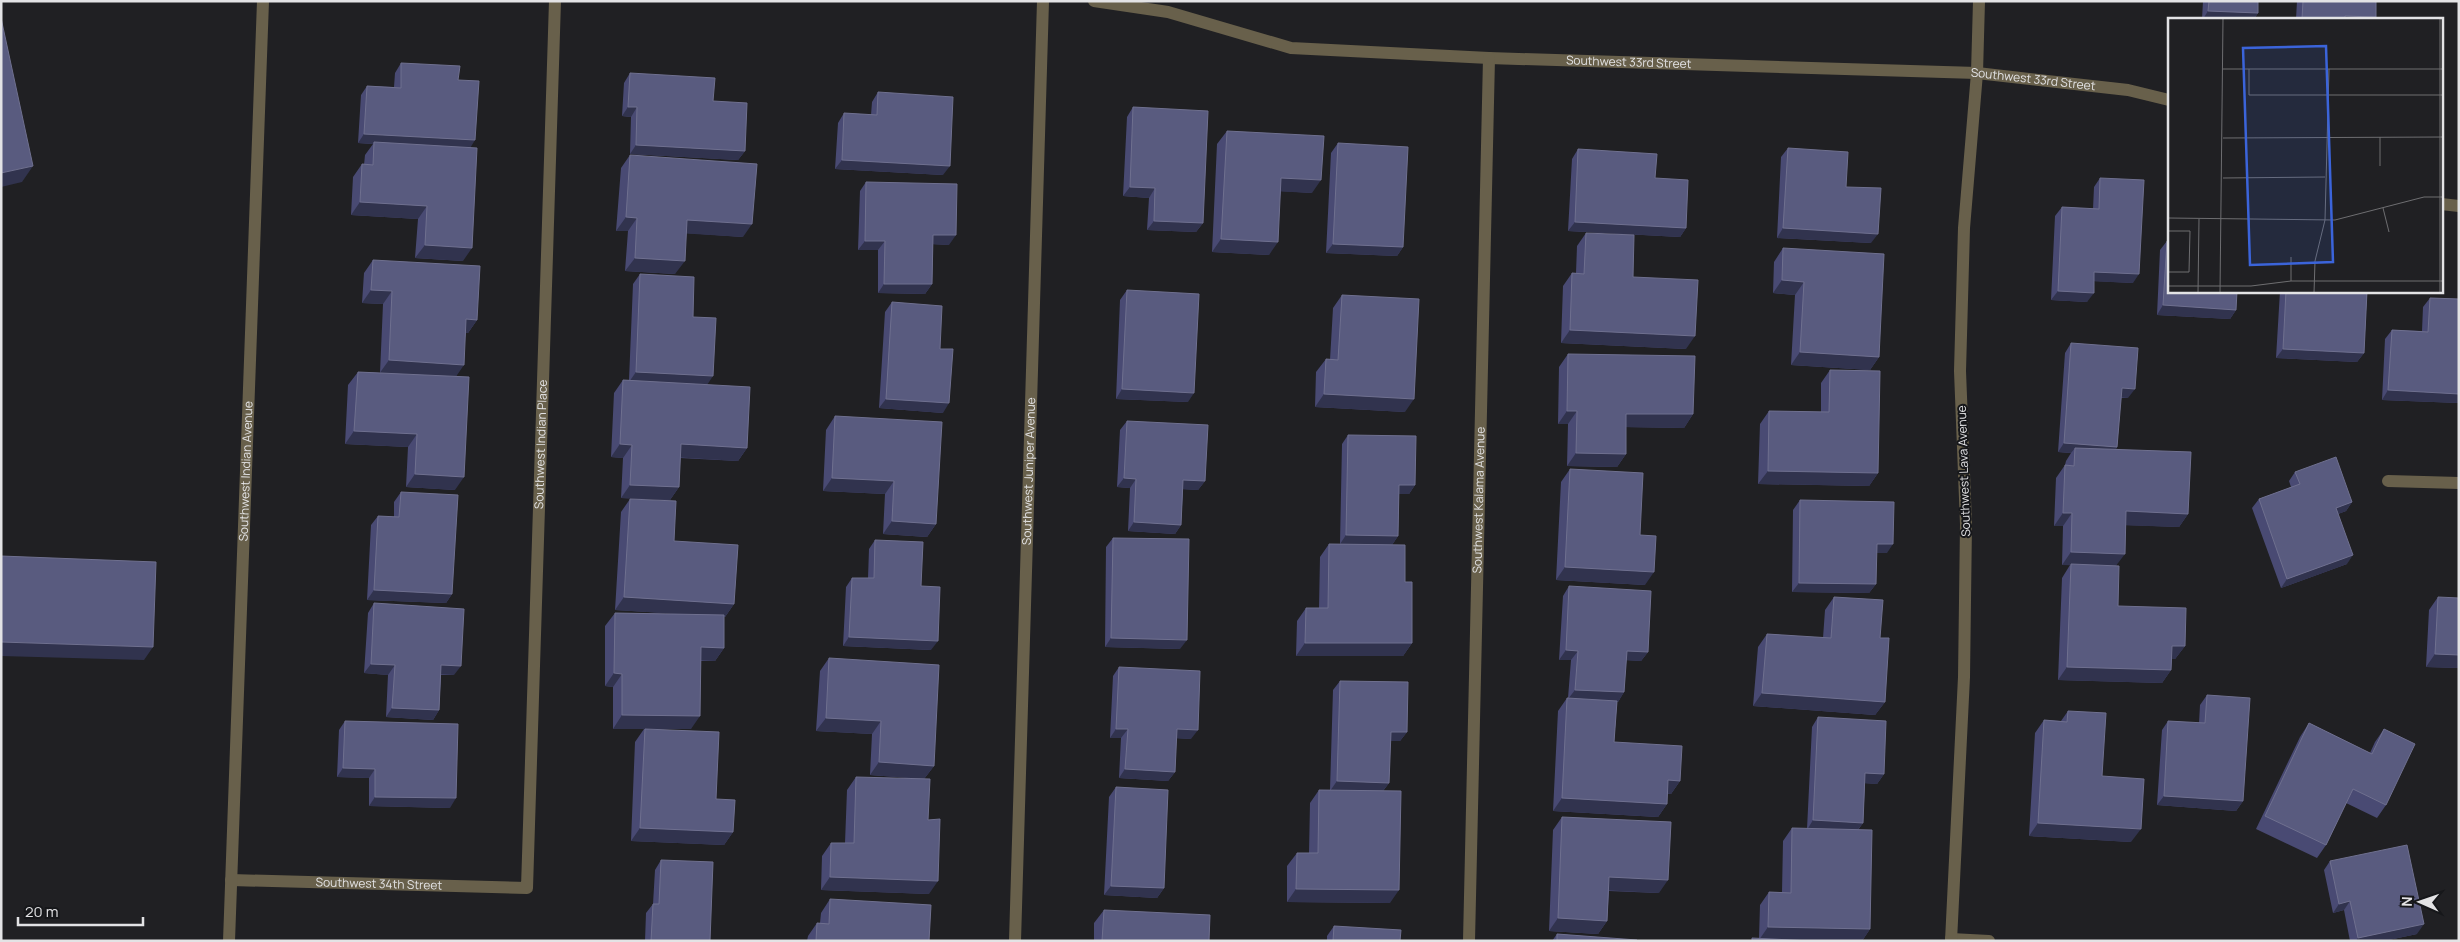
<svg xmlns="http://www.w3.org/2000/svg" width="2460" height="942" font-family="Manrope,sans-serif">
<rect width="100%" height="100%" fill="#202023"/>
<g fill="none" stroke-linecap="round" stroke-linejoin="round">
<path stroke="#68604b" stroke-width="12" d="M2388,481L2459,483"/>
<g stroke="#68604b" stroke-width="12">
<path id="s1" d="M1094,1L1168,12L1291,48L1489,58L1977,73L2128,90L2169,100"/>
<path d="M2441,204L2459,206"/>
<path id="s2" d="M231,880L527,888L555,1"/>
<path d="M1951,939L1989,941"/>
<path id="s3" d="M229,941L263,1"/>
<path id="s4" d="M1015,941L1043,1"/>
<path id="s5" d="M1469,941L1489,58"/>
<path d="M1951,941L1964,677L1966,524L1960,371L1964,228L1977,73L1979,1"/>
</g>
</g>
<path fill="#494a73" d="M2203,1H2258V13L2254,19H2202Z
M2297,1H2376V17L2375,19H2296Z
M401,63L458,80L470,148L463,261L415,258L418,219L351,215L353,177L362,164L364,165L365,155L373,144L358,143L361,95L367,86L394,87L395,73Z
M630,73L713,101L745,151L738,160L630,154L631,117L622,116L624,83Z
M878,92L943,175L835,169L838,123L844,113L871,115L872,102Z
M1133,107L1203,223L1196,232L1147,230L1149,198L1123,196L1127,117Z
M1227,131L1312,193L1281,191L1269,255L1212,252L1217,144Z
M1338,143L1403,247L1397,256L1326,253L1331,153Z
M1788,148L1846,187L1871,243L1777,238L1781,157Z
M1578,149L1655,178L1686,228L1680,237L1568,231L1572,159Z
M630,155L743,237L686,233L675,274L625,271L628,231H616L621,168Z
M2100,178L2133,283L2094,281L2087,302L2051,300L2055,216L2062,207L2093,209L2094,187Z
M866,182L949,245L933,244L932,284L925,294L878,293V250H858L860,191Z
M1586,233L1686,349L1561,343L1563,286L1572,273H1576L1577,246Z
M2167,241L2236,310L2230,319L2157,315L2160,250Z
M1783,248L1879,357L1870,370L1791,365L1795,295L1773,293L1774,262Z
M373,260L477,320L468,333H466L456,377L455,490L406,487L408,447L345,444L348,385L358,372L380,373L383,304L362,303L364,273Z
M640,274L693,317L707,385L747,448L738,461L680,458L679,487L670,500L621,498L623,458L611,457L614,393L623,380H629L633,284Z
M1127,290L1188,402L1116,399L1120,300Z
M2280,291H2367L2364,353L2357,362L2276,358Z
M1342,295L1405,412L1315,407L1316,372L1326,359L1330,360L1333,308Z
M2430,298L2459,299V403L2382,400L2385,339L2392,330L2422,331L2423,307Z
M892,302L940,349L943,413L879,408L885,312Z
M2071,343L2128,398H2121L2117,447L2116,449L2188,514L2179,527L2126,525L2116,566L2118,606L2185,646L2175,659H2172L2171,670L2162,683L2058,680L2062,578L2070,565H2062L2063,526H2054L2056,478L2065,465L2066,461L2071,453L2058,452L2065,353Z
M1568,354L1693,414L1684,428L1626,427V454L1617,467L1567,466L1568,424H1558L1559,367Z
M1830,370L1878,473L1869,486L1758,484L1760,424L1769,411L1821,412V383Z
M835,416L936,524L927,537L883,534L885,494L823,491L826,430Z
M1127,421L1205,481L1198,490L1183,489L1181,525L1175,534L1128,531L1130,488L1117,487L1120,430Z
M1348,435L1415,485L1409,494H1399L1398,536L1392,545L1405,582L1412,643L1403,656H1296L1297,621L1306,608H1319L1320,557L1329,544H1340L1342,444Z
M1570,469L1640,535L1645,585L1556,580L1561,482Z
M2295,472L2352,502L2346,511L2338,514L2347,564L2281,588L2252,508L2259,499L2291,487L2289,481Z
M401,492L452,594L446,603L367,600L371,525L378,516L394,517V502Z
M630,499L674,541L734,604L725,617H724V648L715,661H701L691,729H648L716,799L733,832L724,845L631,841L635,742L644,729H613V687L605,686V626L615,613L682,614L615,610L621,512Z
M1800,500L1887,553H1876V584L1869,593L1792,592L1793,510Z
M1113,538L1180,649L1105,647L1106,547Z
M875,540L931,650L843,646L846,587L852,578H868L869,549Z
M1569,586L1648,652L1641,661L1626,660L1624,692L1618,702H1617L1614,742L1680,781L1671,794H1667V804L1658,817L1553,811L1558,711L1567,698H1568L1571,660H1559L1563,596Z
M1834,597L1885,702L1875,715L1753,706L1758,647L1767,634L1823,638L1825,610Z
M2438,597L2459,668L2426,667L2429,610Z
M374,603L454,675H441L439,710L433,720L386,717L388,675L364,673L368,613Z
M829,658L934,766L924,779L870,775L872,734L816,731L820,671Z
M1119,667L1191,739L1176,738L1175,772L1168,781L1119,778L1121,738H1110L1113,676Z
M1340,681L1407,732L1400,741H1390L1389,783L1383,791L1390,903L1287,902V866L1297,853H1309L1310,803L1319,790H1330L1333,690Z
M2207,695L2243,801L2236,811L2157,805L2162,730L2168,721L2199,723L2200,705Z
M2068,711L2102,776L2131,842L2029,836L2035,733L2044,720L2061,721Z
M1818,717L1884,774L1877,784L1865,783L1863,823L1858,830L1870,929L1862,941H1752L1759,938L1760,905L1769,892H1782L1783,841L1792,828L1807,829L1812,727Z
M345,721L450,808L369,806V778L337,777L339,730Z
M2309,723L2370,753L2375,742L2384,729L2386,805L2377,818L2346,803L2326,845L2317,858L2256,829L2300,737Z
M856,777L928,820L929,894L821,890L822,856L831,843H845L847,790Z
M1116,787L1164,888L1157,898L1104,895L1109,797Z
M1562,817L1659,893L1609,891L1607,921L1598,934L1549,931L1553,830Z
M661,860L710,941H645L646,913L653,904L655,870Z
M2330,861L2417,934L2384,941H2350L2344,910L2333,913L2324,870Z
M830,899L929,941H807L808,936L817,923H820L821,913Z
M1104,910L1209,941H1094V923Z
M1334,926L1400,941H1327V936Z
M1557,934L1637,941H1552Z"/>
<path fill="#31334e" d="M2208,11L2258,13L2254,19H2203Z
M2345,16L2376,17L2375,19H2343Z
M628,107H637L631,117L622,116Z
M364,134L475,140L469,150L374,142L373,144L358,143Z
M636,145L745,151L738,160L630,154Z
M842,160L950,166L943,175L835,169Z
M33,166L22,182L1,187V173Z
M1281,178L1321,180L1312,193L1272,191Z
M1130,187L1155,188L1149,198L1123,196Z
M360,202L427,206L418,219L351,215Z
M626,217L637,218L628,231H616Z
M687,220L752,224L743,237L678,233Z
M1154,221L1203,223L1196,232L1147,230Z
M1575,222L1686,228L1680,237L1568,231Z
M1783,228L1878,234L1871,243L1777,238Z
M933,235H956L949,245L926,244Z
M1221,239L1278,242L1269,255L1212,252Z
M865,241H885L878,250H858Z
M1333,244L1403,247L1397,256L1326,253Z
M425,245L472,248L463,261L415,258Z
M635,258L685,261L675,274L625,271Z
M2094,272L2139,274L2133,283L2088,281Z
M1782,280L1804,282L1795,295L1773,293Z
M884,284H932L925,294L878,293Z
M371,290L392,291L383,304L362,303Z
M2058,291L2094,293L2087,302L2051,300Z
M2163,305L2236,310L2230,319L2157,315Z
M466,319L477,320L468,333L457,332Z
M1570,330L1695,336L1686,349L1561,343Z
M2283,349L2364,353L2357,362L2276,358Z
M1800,352L1879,357L1870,370L1791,365Z
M389,360L464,365L455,378L379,374Z
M636,372L713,376L707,385L629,382Z
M2122,388L2135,389L2128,398L2116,397Z
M1122,389L1194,393L1188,402L1116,399Z
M2388,390L2459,394V403L2382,400Z
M1324,394L1414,399L1405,412L1315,407Z
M886,399L949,403L943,413L879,408Z
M1567,411H1577L1568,424H1558Z
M1626,414H1693L1684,428L1617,427Z
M354,431L417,434L408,447L345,444Z
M2064,443L2117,447L2111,456L2075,448L2071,453L2058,452Z
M620,444L632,445L623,458L611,457Z
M681,444L747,448L738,461L672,457Z
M1576,453L1626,454L1617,467L1567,466Z
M1768,471L1878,473L1869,486L1758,484Z
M415,474L464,477L455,490L406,487Z
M832,478L894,481L885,494L823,491Z
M1124,478L1136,479L1130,488L1117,487Z
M1183,480L1205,481L1198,490L1177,489Z
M630,485L679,487L670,500L621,498Z
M1399,485H1415L1409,494H1393Z
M2352,502L2346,511L2330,517L2336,508Z
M2126,511L2188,514L2179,527L2117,525Z
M2063,513H2072L2063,526H2054Z
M892,521L936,524L927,537L883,534Z
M1134,522L1181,525L1175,534L1128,531Z
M1346,535L1398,536L1392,545L1340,544Z
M1877,544H1893L1887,553H1870Z
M2071,552L2125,554L2115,567L2062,565Z
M2353,555L2347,564L2281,588L2287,579Z
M1565,567L1654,572L1645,585L1556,580Z
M1799,583L1876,584L1869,593L1792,592Z
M374,590L452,594L446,603L367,600Z
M624,597L734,604L725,617L615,610Z
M849,637L938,641L931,650L843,646Z
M1111,638L1187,640L1180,649L1105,647Z
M1,642L153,647L144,660L1,656Z
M1305,643H1412L1403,656H1296Z
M2172,646H2185L2175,659H2163Z
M701,647L724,648L715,661L692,660Z
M1566,650L1578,651L1571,660H1559Z
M1627,651L1648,652L1641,661L1620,660Z
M2435,654L2459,655V668L2426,667Z
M371,664L395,665L388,675L364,673Z
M441,665L461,666L454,675L435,674Z
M2067,667L2171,670L2162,683L2058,680Z
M614,673L622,674L613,687L605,686Z
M1575,690L1624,692L1618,702L1568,699Z
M1762,693L1885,702L1875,715L1753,706Z
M392,708L439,710L433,720L386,717Z
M622,715L700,716L691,729H613Z
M826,718L881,721L872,734L816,731Z
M1116,729H1128L1121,738H1110Z
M1177,729L1198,730L1191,739L1170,738Z
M1391,732H1407L1400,741H1384Z
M879,762L934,766L924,779L870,775Z
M343,768L375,769L369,778L337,777Z
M1125,769L1175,772L1168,781L1119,778Z
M1865,773L1884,774L1877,784L1859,783Z
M1668,780L1680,781L1671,794L1659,793Z
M1337,781L1389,783L1382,792L1330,791Z
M2164,796L2243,801L2236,811L2157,805Z
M375,797L456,798L450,808L369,806Z
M1562,798L1667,804L1658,817L1553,811Z
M1813,820L1863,823L1856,832L1807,830Z
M2038,823L2141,829L2131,842L2029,836Z
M640,828L733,832L724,845L631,841Z
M830,877L938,881L929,894L821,890Z
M1609,877L1668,880L1659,893L1600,890Z
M1111,886L1164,888L1157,898L1104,895Z
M1296,889L1399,890L1390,903L1287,902Z
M2350,901L2344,910L2333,913L2339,904Z
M1558,918L1607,921L1598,934L1549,931Z
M2424,924L2417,934L2384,941H2356L2358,938Z
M1768,927L1870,929L1862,941L1759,940Z"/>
<path fill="#595b7f" stroke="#6f708f" d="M2209,1H2258V13L2208,11Z
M2303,1H2376V17L2345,16V19H2302Z
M1,18L33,166L1,173Z
M401,63L460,66L458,80L479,81L475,140L364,134L367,86L401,88Z
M630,73L715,78L713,101L747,103L745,151L636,145L637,107H628Z
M878,92L953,97L950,166L842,160L844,113L877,115Z
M1133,107L1208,111L1203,223L1154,221L1155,188L1130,187Z
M1227,131L1324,136L1321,180L1281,178L1278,242L1221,239Z
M374,142L477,148L472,248L425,245L427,206L360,202L362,164L373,165Z
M1338,143L1408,147L1403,247L1333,244Z
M1788,148L1848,152L1846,187L1881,188L1878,234L1783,228Z
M1578,149L1657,154L1655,178L1688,180L1686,228L1575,222Z
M630,155L757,164L752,224L687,220L685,261L635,258L637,218L626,217Z
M2100,178L2144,180L2139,274L2094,272V293L2058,291L2062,207L2099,209Z
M866,182L957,184L956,235H933L932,284H884L885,241H865Z
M1586,233L1634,235L1633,277L1698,280L1695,336L1570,330L1572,273L1584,274Z
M2167,241H2169V291H2237L2236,310L2163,305Z
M1783,248L1884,254L1879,357L1800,352L1804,282L1782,280Z
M373,260L480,266L477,320L466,319L464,365L389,360L392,291L371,290Z
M640,274L694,277L693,317L716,318L713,376L636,372Z
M1127,290L1199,294L1194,393L1122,389Z
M2286,291H2367L2364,353L2283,349Z
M1342,295L1419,299L1414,399L1324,394L1326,359L1338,360Z
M2430,298L2459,299V394L2388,390L2392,330L2428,332Z
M892,302L942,306L940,349H953L949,403L886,399Z
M2071,343L2138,348L2135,389L2122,388L2117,447L2064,443Z
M1568,354L1695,356L1693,414H1626V454L1576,453L1577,411H1567Z
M1830,370L1880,371L1878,473L1768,471L1769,411L1829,412Z
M358,372L469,377L464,477L415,474L417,434L354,431Z
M623,380L750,387L747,448L681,444L679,487L630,485L632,445L620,444Z
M835,416L942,422L936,524L892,521L894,481L832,478Z
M1127,421L1208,425L1205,481L1183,480L1181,525L1134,522L1136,479L1124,478Z
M1348,435L1416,436L1415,485H1399L1398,536L1346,535Z
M2075,448L2191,452L2188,514L2126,511L2125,554L2071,552L2072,513H2063L2065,465L2074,466Z
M2336,457L2352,502L2336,508L2353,555L2287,579L2259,499L2300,484L2295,472Z
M1570,469L1643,473L1640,535L1656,536L1654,572L1565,567Z
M401,492L458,495L452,594L374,590L378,516L399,517Z
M630,499L676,501L674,541L738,545L734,604L624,597Z
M1800,500L1894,502L1893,544H1877L1876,584L1799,583Z
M1113,538L1189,539L1187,640L1111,638Z
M875,540L923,542L921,586L940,587L938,641L849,637L852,578H874Z
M1329,544L1405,545V582H1412V643H1305L1306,608H1328Z
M1,556L156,562L153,647L1,642Z
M2071,564L2119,566L2118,606L2186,608L2185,646H2172L2171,670L2067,667Z
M1569,586L1651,591L1648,652L1627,651L1624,692L1575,690L1578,651L1566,650Z
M1834,597L1883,600L1880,638H1889L1885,702L1762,693L1767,634L1831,638Z
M2438,597L2459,598V655L2435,654Z
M374,603L464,609L461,666L441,665L439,710L392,708L395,665L371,664Z
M615,613L724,615V648L701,647L700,716L622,715V674L614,673Z
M829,658L939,665L934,766L879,762L881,721L826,718Z
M1119,667L1200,671L1198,730L1177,729L1175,772L1125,769L1128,729H1116Z
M1340,681L1408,682L1407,732H1391L1389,783L1337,781Z
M2207,695L2250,698L2243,801L2164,796L2168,721L2205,723Z
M1567,698L1617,701L1614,742L1682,746L1680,781L1668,780L1667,804L1562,798Z
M2068,711L2106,713L2102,776L2144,779L2141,829L2038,823L2044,720L2067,722Z
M1818,717L1886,721L1884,774L1865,773L1863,823L1813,820Z
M345,721L458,724L456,798L375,797V769L343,768Z
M2309,723L2372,754L2384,729L2415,744L2386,805L2353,789L2326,845L2265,816Z
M645,729L719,732L716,799L735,800L733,832L640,828Z
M856,777L930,779L928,820L940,819L938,881L830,877L831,843H854Z
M1116,787L1168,790L1164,888L1111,886Z
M1319,790L1401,791L1399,890L1296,889L1297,853H1318Z
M1562,817L1671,822L1668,880L1609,877L1607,921L1558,918Z
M1792,828L1872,830L1870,929L1768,927L1769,892L1791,893Z
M2407,845L2424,924L2358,938L2350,901L2339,904L2330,861Z
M661,860L713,862L710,941H651L653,904H659Z
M830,899L931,905L929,941H816L817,923L829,924Z
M1104,910L1210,915L1209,941H1102Z
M1334,926L1401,930L1400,941H1333Z
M1557,934L1637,940V941H1557Z
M1752,938L1811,941H1752Z"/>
<g text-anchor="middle" stroke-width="4" stroke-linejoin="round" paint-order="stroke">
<g font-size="12" fill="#e3e3e5" stroke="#16171a">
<text dy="4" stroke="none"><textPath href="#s1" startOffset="541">Southwest 33rd Street</textPath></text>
<text dy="4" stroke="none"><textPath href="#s1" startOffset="946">Southwest 33rd Street</textPath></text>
<text dy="4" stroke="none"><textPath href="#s2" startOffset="740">Southwest Indian Place</textPath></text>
<text dy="4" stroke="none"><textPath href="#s3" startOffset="470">Southwest Indian Avenue</textPath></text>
<text dy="4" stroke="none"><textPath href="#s4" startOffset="470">Southwest Juniper Avenue</textPath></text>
<text transform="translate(1964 471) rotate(-92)" y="4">Southwest Lava Avenue</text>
<text dy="4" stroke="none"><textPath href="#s5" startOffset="441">Southwest Kalama Avenue</textPath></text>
<text dy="4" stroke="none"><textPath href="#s2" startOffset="148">Southwest 34th Street</textPath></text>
</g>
</g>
<g transform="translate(2168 18)">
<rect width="275" height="275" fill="#202023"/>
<path fill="none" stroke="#6e6e71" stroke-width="1" d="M272,0V275M55,51H275M81,51V77H274M212,119V148M55,120L275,119M55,160L157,159M215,190L221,214M0,200L167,202L256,179H275M81,202V226M0,213H22L21,254H0M123,263V239M0,268H83L123,263H275M30,275L31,201M52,275L55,0M146,275L147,243L157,202L161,51"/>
<path fill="#3b64da" fill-opacity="0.15" stroke="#3b64da" stroke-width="2.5" d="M158,28L165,244L82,247L75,30Z"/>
<rect width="275" height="275" fill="none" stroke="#e3e3e5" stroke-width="2.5"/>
</g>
<rect width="2460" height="942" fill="none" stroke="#e3e3e5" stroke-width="5"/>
<g transform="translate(2420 902) rotate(272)" stroke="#16171a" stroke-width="4" paint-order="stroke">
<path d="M0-4L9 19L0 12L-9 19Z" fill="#e3e3e5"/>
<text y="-8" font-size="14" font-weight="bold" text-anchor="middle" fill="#e3e3e5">N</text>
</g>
<path d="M18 917v8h125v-8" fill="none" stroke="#e3e3e5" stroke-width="2.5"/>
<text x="25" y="917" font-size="15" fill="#e3e3e5" stroke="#16171a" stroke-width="4" paint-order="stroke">20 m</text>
</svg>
